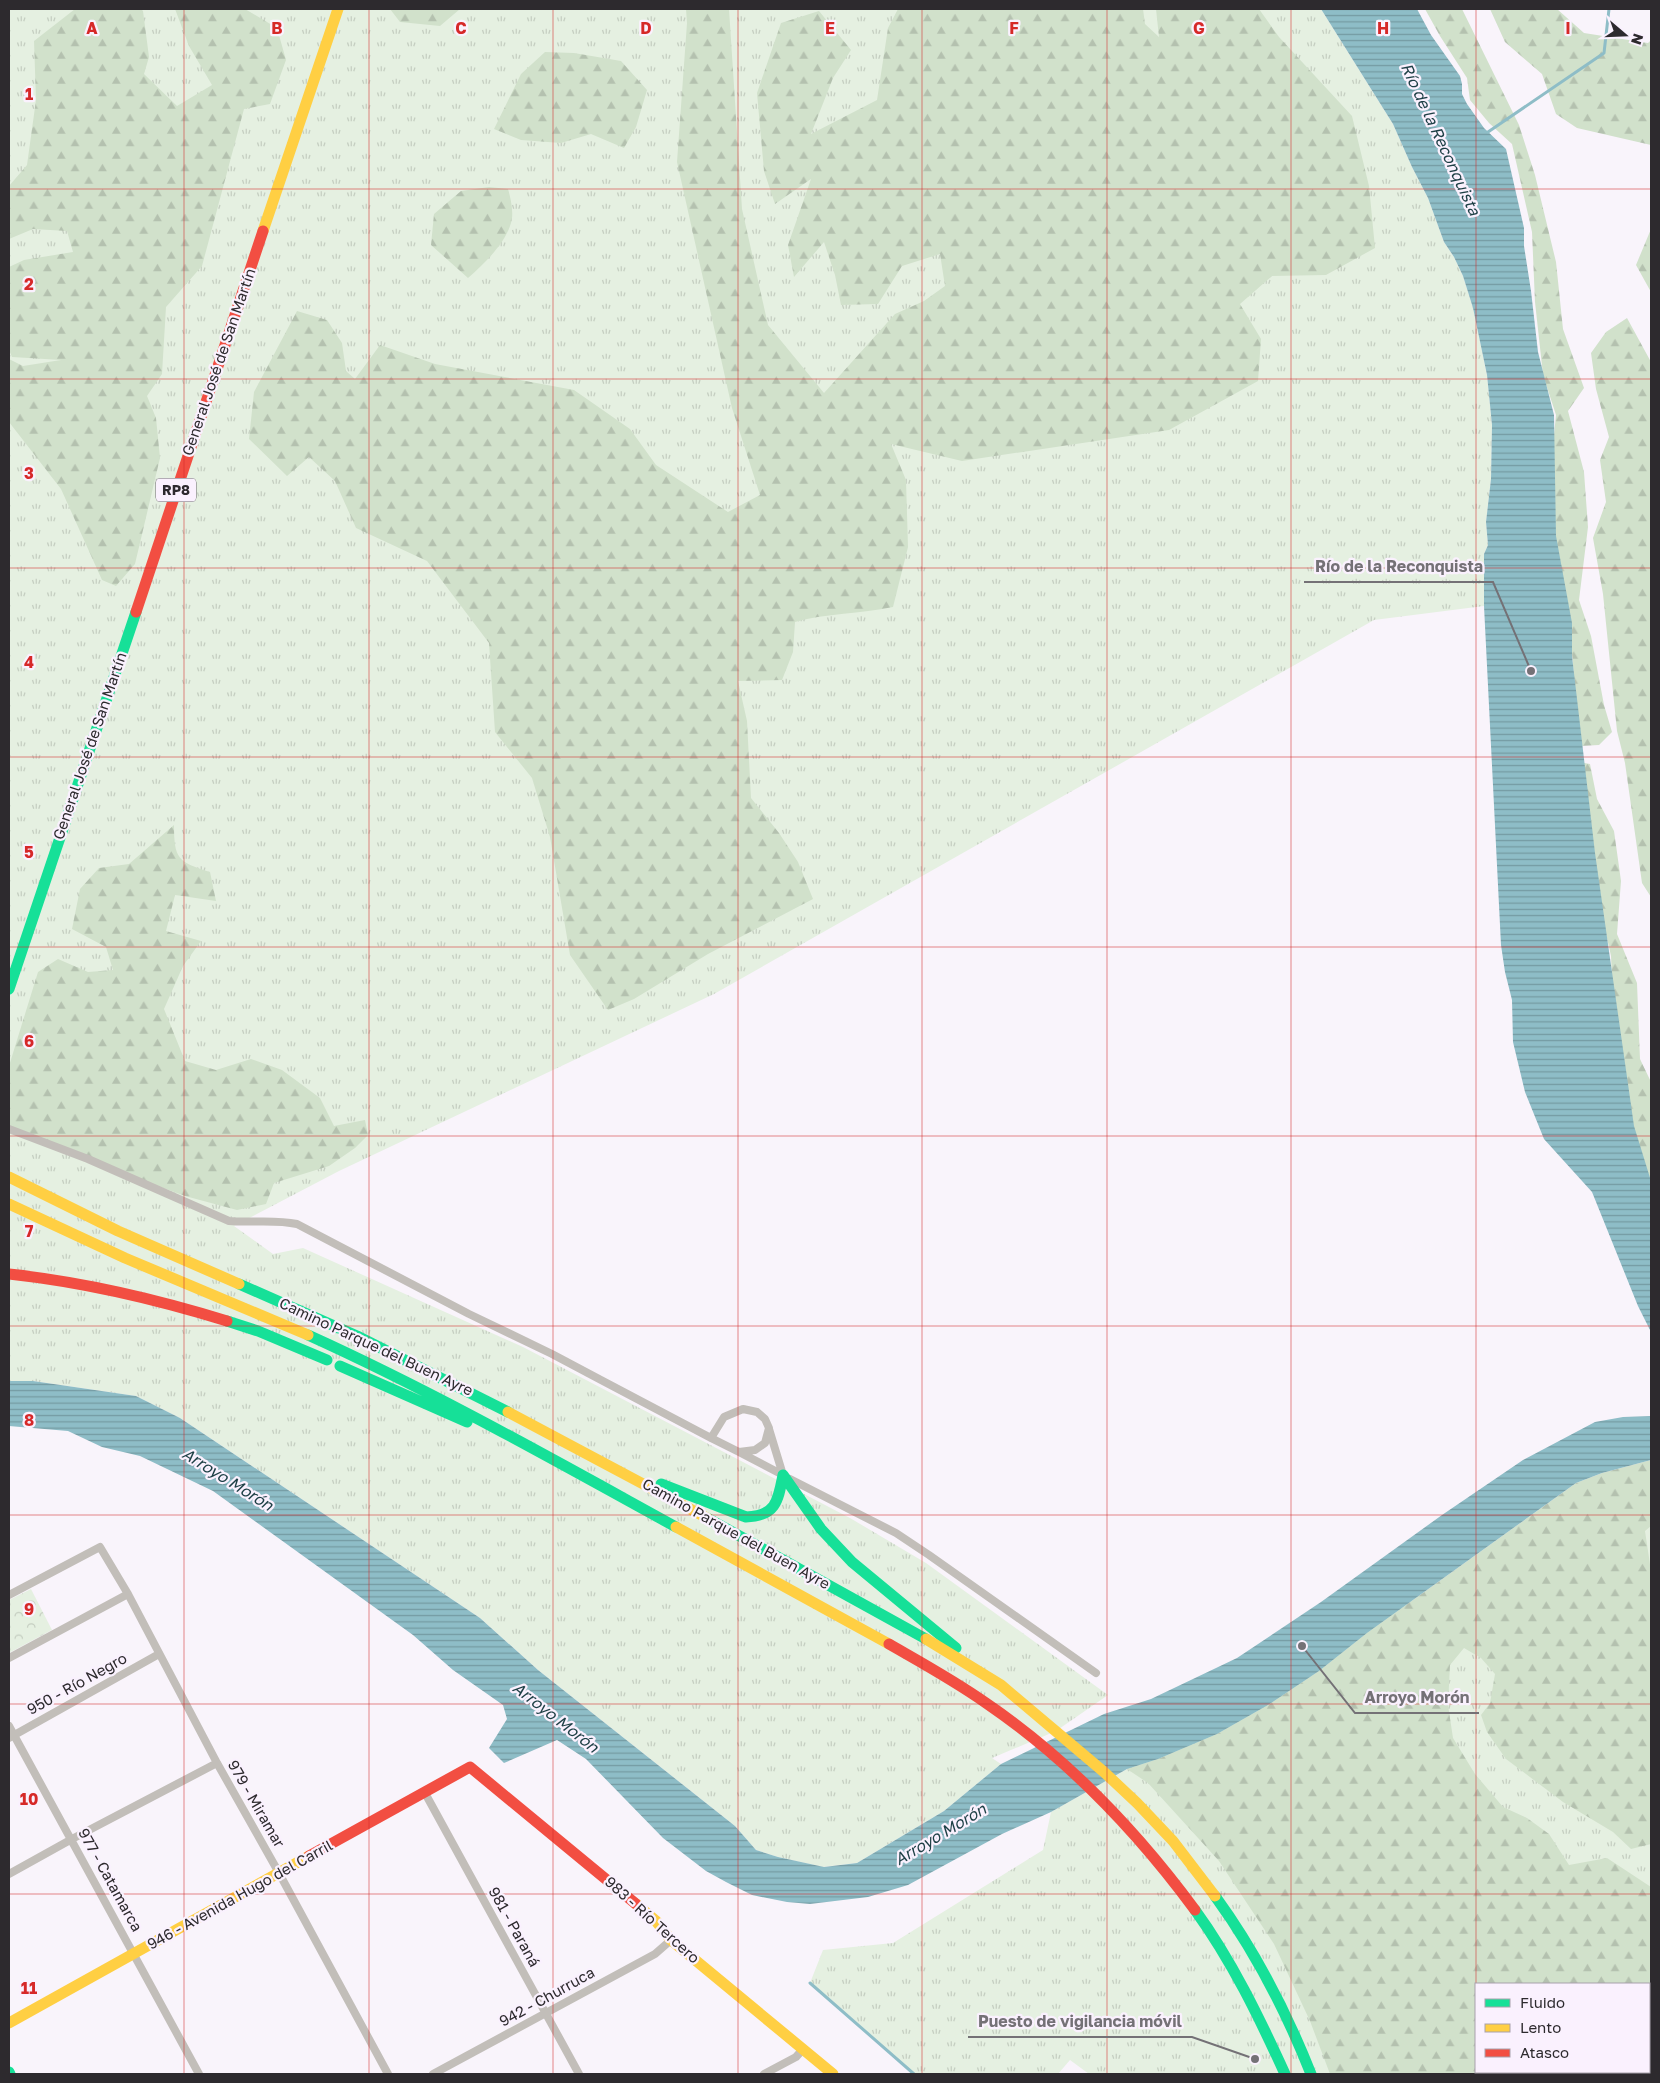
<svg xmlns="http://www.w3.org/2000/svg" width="1660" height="2083" font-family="'Golos Text',sans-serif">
<defs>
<pattern id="grass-tufts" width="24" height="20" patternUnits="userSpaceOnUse" patternTransform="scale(1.25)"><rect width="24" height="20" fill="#e5f0e1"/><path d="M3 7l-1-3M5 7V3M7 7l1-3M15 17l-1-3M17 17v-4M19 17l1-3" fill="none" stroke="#c5cec1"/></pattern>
<pattern id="forest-firs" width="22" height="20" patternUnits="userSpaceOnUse" patternTransform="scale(1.25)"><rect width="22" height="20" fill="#d1e1cb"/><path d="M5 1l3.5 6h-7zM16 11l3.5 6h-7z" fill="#b4c1af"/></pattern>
<pattern id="park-crowns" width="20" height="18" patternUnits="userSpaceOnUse" patternTransform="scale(1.25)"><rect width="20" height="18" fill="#e5f0e1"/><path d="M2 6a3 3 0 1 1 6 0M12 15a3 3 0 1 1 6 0" fill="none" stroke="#c5cec1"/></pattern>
<pattern id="water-rules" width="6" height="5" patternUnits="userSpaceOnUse" patternTransform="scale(1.25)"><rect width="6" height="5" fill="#8ebdc7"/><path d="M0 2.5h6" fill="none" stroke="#749aa2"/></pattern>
</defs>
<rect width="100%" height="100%" fill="#f9f4fb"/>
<path fill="url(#grass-tufts)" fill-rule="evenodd" d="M9,9H1321L1393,124L1412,167L1428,198L1444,242L1454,257L1463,276L1473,308L1487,375L1492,425L1491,479L1486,522L1488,545L1484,554V606L1374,620L714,994L339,1171L234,1226L273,1254L303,1248L523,1347L850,1518L926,1563L1108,1695L1056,1731L992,1758L1001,1764L944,1811L857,1863L823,1867L778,1857L756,1850L735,1826L538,1670L480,1618L180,1418L136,1396L33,1381H9Z
M1651,1460V2074H1089L1070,2060L1058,2074H914L810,1983L823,1950L893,1943L1043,1850L1051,1812L1127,1769ZM1476,1984H1649V2072H1476Z"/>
<path fill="url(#forest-firs)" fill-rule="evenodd" d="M75,9H141L143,11L149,57L144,74L177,106L212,85L189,46L175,9H245L277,28L286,60L270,104L244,109L202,266L166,307L162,374L147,396L156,418L160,458L135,564L116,586L102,580L61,489L9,422V359L23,366L61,360L12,357L9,350V267L24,260L73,252L67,231L33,229L9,239V186L27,165L36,100L34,41Z
M390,9H460L440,26L400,22Z
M686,9H729L742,209L768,325L824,393L895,314L924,301L945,286L940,254L902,266L878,304L841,305L835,275L824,242L794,277L788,245L811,179L775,204L764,171L757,93L781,23L819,11L851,50L833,78L811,134L877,100L888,28L898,9H1143L1145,24L1159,37L1156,9H1259L1279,37L1352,116L1369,186L1375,248L1326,275L1272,276L1240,304L1261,339L1258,381L1169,430L962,461L891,444L906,480L908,547L893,607C860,614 827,613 795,622L793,652L782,680L738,681L747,721L751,798L779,833L798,862L813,899L708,954L634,999L608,1010L570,955L550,837L532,778L495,732L489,643L427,561L356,528L335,481L309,457L287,476L249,439L254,392L297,311L327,320L342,343L346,371L355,379L380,345L435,364L574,390L630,429L656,465L728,512L760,495L732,408L677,162L687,23Z
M1425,9H1462L1519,125L1535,175L1556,262L1563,329L1584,388L1568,411L1584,472L1588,527L1579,600L1591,636L1604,705L1612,732L1599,745L1580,746L1568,607L1548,494L1556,415L1543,375L1535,302L1532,232L1512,144L1489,123L1470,100L1467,78L1440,36Z
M1490,9H1557L1584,33L1648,43L1651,40V145L1577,128L1556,114L1542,74L1505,42Z
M545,52L574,53L621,61L647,90L636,127L624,148L591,134L561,143L521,140L494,129L521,74Z
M489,187L508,189C511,199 514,213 511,223C505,244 484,264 468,278L431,245L434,214L461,191Z
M1651,229V292L1636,265Z
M1627,318L1651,362V897L1642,883L1625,763L1617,731L1603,594L1593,538L1606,502L1600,460L1609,437L1596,389L1591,353L1606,332Z
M1579,762L1590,764L1597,799L1614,831L1621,881L1617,934L1637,983L1640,1059L1651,1082V1200L1646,1192L1614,1027L1611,956L1593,875Z
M174,825C174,859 178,862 210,872L216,901L175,895L166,931L201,941L183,966L164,1009L185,1061L216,1070L251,1059L282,1070L320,1098L334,1126L365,1120L368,1135L355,1148L329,1166L274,1183L266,1204L237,1210L185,1196L9,1131V1066L38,972L58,959L88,972L113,970L106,947L72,929L80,889L99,868L129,864Z
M1651,1460V1526L1645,1531L1651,1571V1844L1631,1849L1613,1832L1563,1802L1506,1759L1487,1732L1481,1715L1490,1703L1495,1674L1481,1658L1464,1648L1450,1665L1448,1705L1453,1738L1475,1774L1503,1807L1527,1818L1549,1834L1569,1865L1607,1858L1651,1887V2074H1330L1310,2021L1274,1944L1219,1861L1148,1783L1127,1769L1158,1759L1217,1734L1268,1705L1319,1671L1367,1633L1576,1483L1602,1473ZM1476,1984H1649V2072H1476Z"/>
<path fill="url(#park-crowns)" d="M31,1589L52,1630L9,1653V1600Z"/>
<path fill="url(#water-rules)" d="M1321,9H1417L1431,35L1460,76L1462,84V94L1467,104L1484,128L1506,149L1524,228V246L1531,291L1538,352L1554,415L1556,536L1572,623V656L1595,853L1634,1126L1651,1181V1332L1638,1306L1592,1192L1544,1139L1525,1092L1513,1042L1512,1000L1505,972L1501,945L1484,606V554L1488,545L1486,522L1491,479L1492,425L1487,375L1473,308L1463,276L1454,257L1444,242L1428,198L1412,167L1393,124Z
M9,1381H33L136,1396L180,1418L480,1618L538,1670L735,1826L756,1850L778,1857L824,1867L857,1863L944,1811L1001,1764L1104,1714L1151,1699L1237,1658L1321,1602L1442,1515L1523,1460L1595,1422L1623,1417L1651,1416V1460L1602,1473L1576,1483L1367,1633L1319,1671L1268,1705L1217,1734L1158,1759L1127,1769L1051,1812L1002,1834L908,1885L868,1897L810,1904L787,1902L752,1895L726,1882L706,1871L663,1838L586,1759L557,1740L504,1763L489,1748L507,1719L503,1705L453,1670L413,1635L213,1491L140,1456L102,1447L68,1431L9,1426Z"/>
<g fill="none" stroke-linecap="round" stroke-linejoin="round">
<path stroke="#8ebdc7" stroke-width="3" d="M1488,132L1604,53L1609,9
M810,1983L914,2074"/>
<path stroke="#c2beb9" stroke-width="8" d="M9,1129L88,1159L229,1221C252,1223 274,1219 297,1224L469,1314L552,1354L601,1380L711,1438L739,1452L755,1450L765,1443L769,1428L765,1419L757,1412L743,1409L724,1417L711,1438
M739,1452L783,1475L769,1429
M790,1479L896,1533L929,1555L1096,1673
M9,1595L100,1547L128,1594L217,1763L279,1873L388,2074
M9,1658L128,1594
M9,1726L199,2074
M9,1738L159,1654
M425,1793L579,2074
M9,1874L72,1839L217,1763
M433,2074L655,1954L671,1940
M764,2074L796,2057L803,2049"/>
<path stroke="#16e098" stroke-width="11" d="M9,976L14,972
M9,989L136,612
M239,1284L357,1336L508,1412
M227,1321L258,1331L327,1360
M308,1335C434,1392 554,1460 676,1527
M340,1366L467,1422
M783,1475L821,1529L852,1562L956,1648
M661,1484L746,1517C776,1516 778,1501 783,1475
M707,1518L926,1639
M1215,1896C1255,1951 1286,2011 1311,2074
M1195,1910C1232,1961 1259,2017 1285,2074
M9,2072L10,2074"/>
<path stroke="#ffcf43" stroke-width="11" d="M263,231L338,9
M9,1177L118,1231L239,1284
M9,1204L125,1258L308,1335
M508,1412L707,1518
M676,1527L889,1644
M926,1639L1001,1685L1104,1772L1137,1803L1173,1841L1215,1896
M636,1904L656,1921L671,1940L833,2074
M9,2023L309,1856"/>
<path stroke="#f24e42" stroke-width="11" d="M136,612L263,231
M9,1274C83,1282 156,1299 227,1321
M889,1644C922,1663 955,1681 986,1703C1068,1759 1136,1830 1195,1910
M309,1856L470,1767L636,1904"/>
</g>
<path fill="none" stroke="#d62828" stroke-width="1" stroke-opacity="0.55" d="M184,9V2074M369,9V2074M553,9V2074M738,9V2074M922,9V2074M1107,9V2074M1291,9V2074M1476,9V2074M9,189H1651M9,379H1651M9,568H1651M9,757H1651M9,947H1651M9,1136H1651M9,1326H1651M9,1515H1651M9,1704H1651M9,1894H1651"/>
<g text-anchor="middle" stroke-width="4.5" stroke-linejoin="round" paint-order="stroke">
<rect fill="#faf1fe" stroke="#6a666c" stroke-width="1" x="156" y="478.5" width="40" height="23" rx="4"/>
<g font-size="14" font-weight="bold" fill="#2d2a2e">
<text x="176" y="495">RP8</text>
</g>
<g font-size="15" fill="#2d2a2e" stroke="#faf1fe">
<text transform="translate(219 362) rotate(-71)" y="5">General José de San Martín</text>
<text transform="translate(90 746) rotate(-71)" y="5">General José de San Martín</text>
<text transform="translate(376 1347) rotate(25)" y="5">Camino Parque del Buen Ayre</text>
<text transform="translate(736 1534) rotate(29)" y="5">Camino Parque del Buen Ayre</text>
<text transform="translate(77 1684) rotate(-29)" y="5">950 - Río Negro</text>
<text transform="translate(256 1804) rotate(60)" y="5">979 - Miramar</text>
<text transform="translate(110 1880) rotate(61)" y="5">977 - Catamarca</text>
<text transform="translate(240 1895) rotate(-29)" y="5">946 - Avenida Hugo del Carril</text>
<text transform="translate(652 1920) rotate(42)" y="5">983 - Río Tercero</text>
<text transform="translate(514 1927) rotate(61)" y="5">981 - Paraná</text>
<text transform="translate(547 1997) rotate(-29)" y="5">942 - Churruca</text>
</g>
<g font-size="16" font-style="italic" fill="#1d3f45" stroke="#faf1fe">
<text transform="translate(1441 139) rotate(65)" y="6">Río de la Reconquista</text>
<text transform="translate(228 1479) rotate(32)" y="6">Arroyo Morón</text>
<text transform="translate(556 1717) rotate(38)" y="6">Arroyo Morón</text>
<text transform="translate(940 1834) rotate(-31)" y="6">Arroyo Morón</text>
</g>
</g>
<g font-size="16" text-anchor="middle" font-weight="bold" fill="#d62828" stroke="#faf1fe" stroke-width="4.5" stroke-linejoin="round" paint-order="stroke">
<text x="92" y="34">A</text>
<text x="277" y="34">B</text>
<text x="461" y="34">C</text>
<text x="646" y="34">D</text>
<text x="830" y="34">E</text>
<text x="1014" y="34">F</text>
<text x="1199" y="34">G</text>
<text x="1383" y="34">H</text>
<text x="1568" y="34">I</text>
<text x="29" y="100">1</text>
<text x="29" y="290">2</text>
<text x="29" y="479">3</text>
<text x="29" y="668">4</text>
<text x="29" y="858">5</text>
<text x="29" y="1047">6</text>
<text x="29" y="1237">7</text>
<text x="29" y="1426">8</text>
<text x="29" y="1615">9</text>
<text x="29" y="1805">10</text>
<text x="29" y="1994">11</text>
</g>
<path fill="none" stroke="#747176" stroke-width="2" d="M1531 671L1493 582H1304M1302 1646L1355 1713H1479M1255 2059L1192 2037H968"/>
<g fill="#747176" stroke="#faf1fe" stroke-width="2">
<circle cx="1531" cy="671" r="5"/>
<circle cx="1302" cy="1646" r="5"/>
<circle cx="1255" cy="2059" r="5"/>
</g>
<g font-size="16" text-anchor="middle" font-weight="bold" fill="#747176" stroke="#faf1fe" stroke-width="4.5" stroke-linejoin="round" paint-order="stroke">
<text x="1399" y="572">Río de la Reconquista</text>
<text x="1417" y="1703">Arroyo Morón</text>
<text x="1080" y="2027">Puesto de vigilancia móvil</text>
</g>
<rect width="1660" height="2083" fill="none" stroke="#2d2a2e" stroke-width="20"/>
<rect x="1475" y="1983" width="175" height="90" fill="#faf1fe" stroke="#a8a1ab"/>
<rect x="1485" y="1999" width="25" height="8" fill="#16e098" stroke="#a8a1ab"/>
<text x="1520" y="2008" font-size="15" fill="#2d2a2e">Fluido</text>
<rect x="1485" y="2024" width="25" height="8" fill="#ffcf43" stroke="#a8a1ab"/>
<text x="1520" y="2033" font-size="15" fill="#2d2a2e">Lento</text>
<rect x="1485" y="2049" width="25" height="8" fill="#f24e42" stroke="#a8a1ab"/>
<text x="1520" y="2058" font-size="15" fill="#2d2a2e">Atasco</text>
<g transform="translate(1625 35) rotate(109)" stroke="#faf1fe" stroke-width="4" paint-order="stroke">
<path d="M0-4L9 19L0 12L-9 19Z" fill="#2d2a2e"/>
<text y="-8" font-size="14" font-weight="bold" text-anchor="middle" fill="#2d2a2e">N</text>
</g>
</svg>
